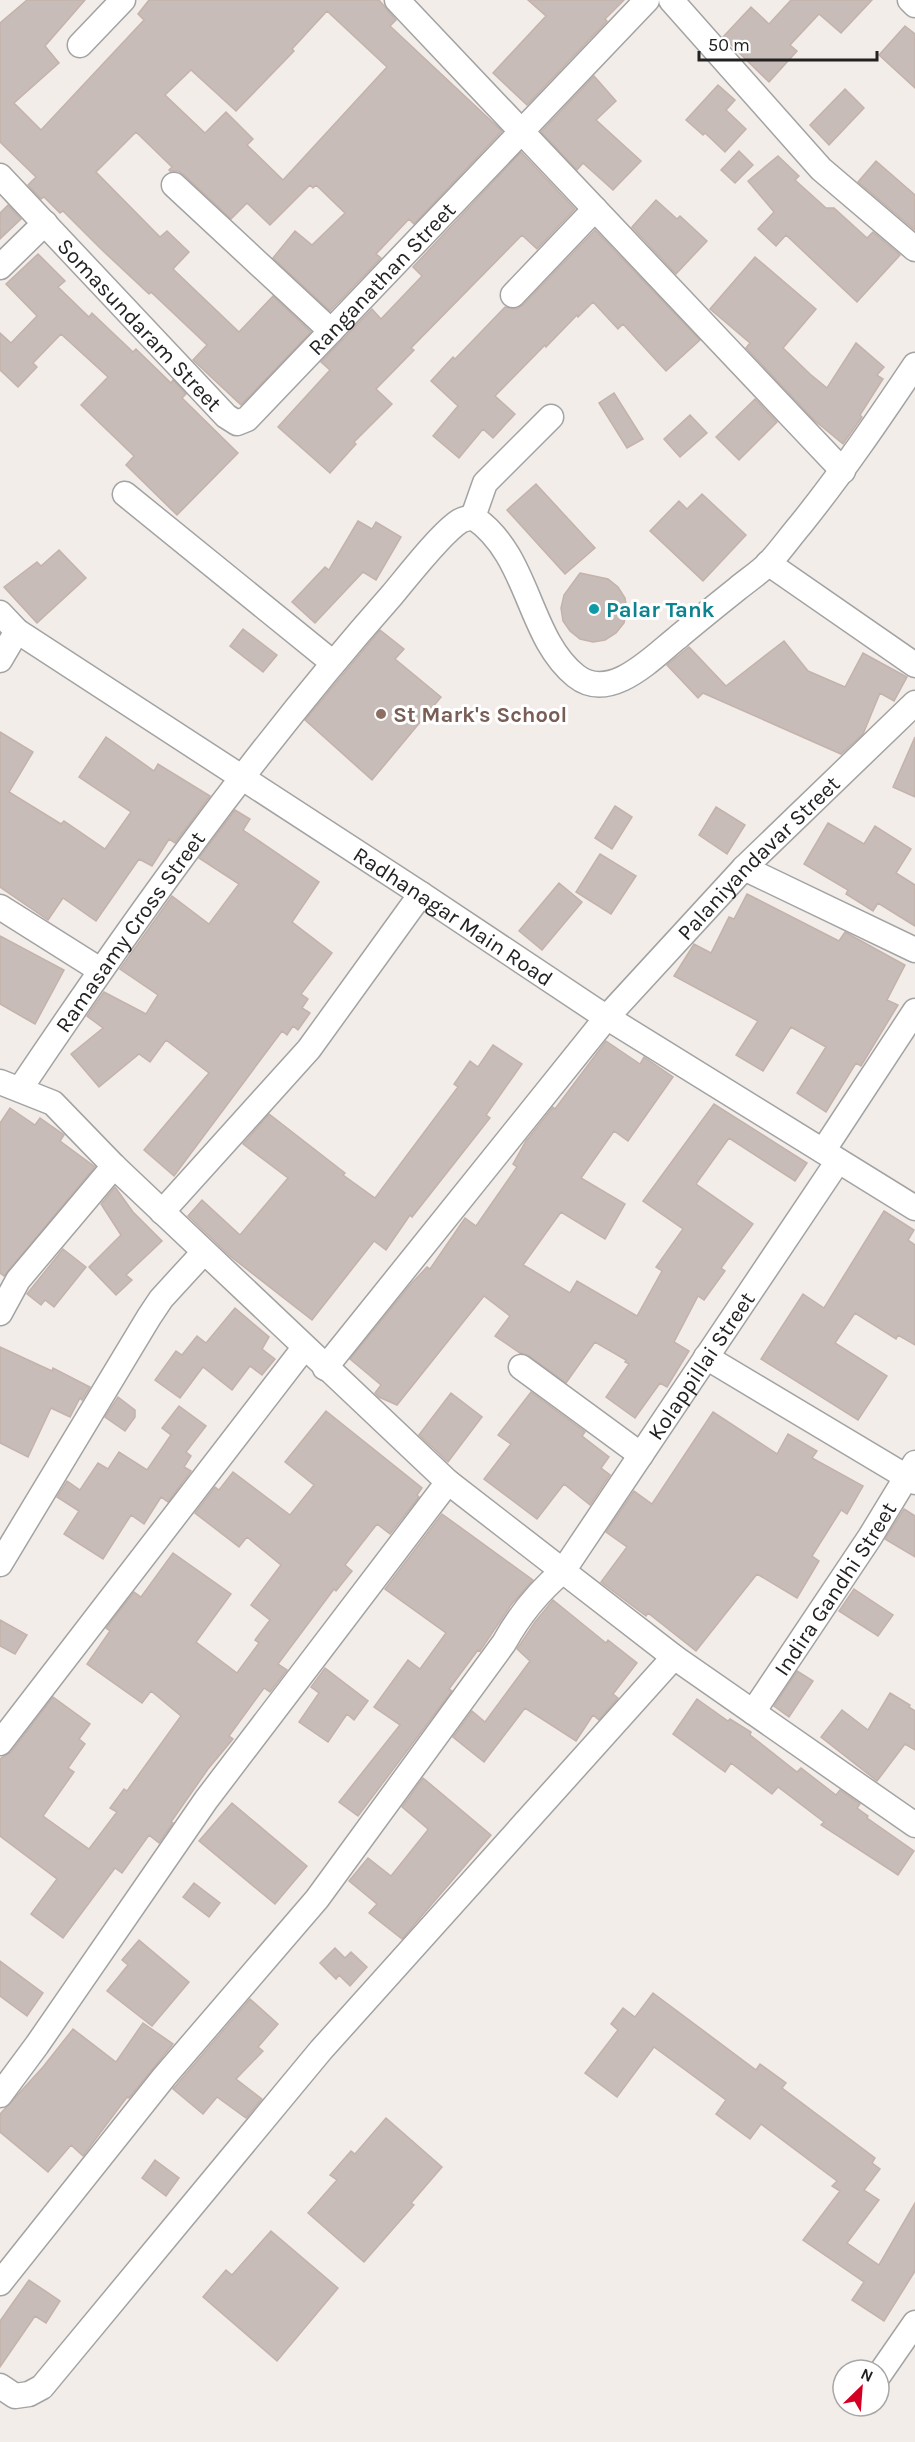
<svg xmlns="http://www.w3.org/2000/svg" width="915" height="2442" font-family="Karla,sans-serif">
<rect width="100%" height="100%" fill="#f2ede9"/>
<path fill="#c7bcb8" stroke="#c4b2ab" stroke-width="1.5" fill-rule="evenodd" d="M27,0H85L45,46L59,63L14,103L41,130L144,20L138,14L149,0H379L396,20L390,26L502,131L414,224L409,219L376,254L381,258L330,311L273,258L295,231L312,245L345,213L316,185L313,188L310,185L270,225L247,203L231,219L184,175L178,171H170L169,170L172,167L136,132L96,172L160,237L167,231L189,252L173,269L239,332L273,296L311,332L241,405L193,360L207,345L151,292L149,294L101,249L63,211L60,213L44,197L41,199L28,185L36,177L0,142V23ZM327,11L387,67L283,180L247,145L253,139L226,112L205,133L165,95L191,70L236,111L294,51L292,49Z
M528,0H624L605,19L607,21L527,105L493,73L546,16Z
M791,0H872L841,33L819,14L790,45L797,51L769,82L723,37L751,7L769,24Z
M905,26L915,34V88L879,55Z
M594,76L616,101L596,120L641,161L613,190L583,163L577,170L541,132Z
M718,85L735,100L726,110L746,129L725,152L705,133L703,135L686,120Z
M845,89L864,108L829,145L810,125Z
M739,151L753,165L735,183L721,170Z
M521,152L575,209L537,249L522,235L411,348L414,350L376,389L392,404L354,442L356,444L330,473L278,427L330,370L321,362L372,309L381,319L422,276L413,267Z
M778,156L799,176L795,180L826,208H834L867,238L873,232L900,255L857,302L786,235L776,246L758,229L774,212L748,181Z
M876,161L915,195V230L858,182Z
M656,200L677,219L680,216L707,241L676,274L632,227Z
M8,205L21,219L0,239V213Z
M595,230L700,340L666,371L623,324L618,329L593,302L578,317L577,315L546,347L545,345L495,396L515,414L493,438L483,429L459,458L433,436L458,406L431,381L453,357L455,359L505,307L516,309L523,305Z
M38,254L65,281L58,287L89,317L92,313L133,352L136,349L171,383L173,380L186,394L182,398L238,453L177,515L126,465L134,456L81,405L108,377L61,334L33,363L37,367L18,387L0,370V333L11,343L37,316L6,284Z
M755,257L816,309L783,348L810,374L827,388L856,343L884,367L877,375L883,379L860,415L862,417L843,444L814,420L746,348L750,343L710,309Z
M614,393L643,439L627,448L599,403Z
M755,399L777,422L739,460L716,437Z
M690,415L707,433L680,457L664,439Z
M536,484L595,548L565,574L507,510Z
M702,494L746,535L703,581L650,531L679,501L687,509Z
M358,521L372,529L376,522L401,537L376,580L363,572L315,623L292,602L325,567L329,570Z
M59,550L86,578L37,623L4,587L37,562L41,566Z
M580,573L608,579L618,587L625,598L627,610L624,623L616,633L605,640L593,642L580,639L570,631L563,621L561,608L564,595Z
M243,629L277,655L263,672L230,646Z
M380,630L404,649L395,659L441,697L372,780L305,720Z
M784,641L808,671L845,687L863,653L907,677L894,701L880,693L863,734L841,754L703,693L698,698L667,665L689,647L726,686Z
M0,732L33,752L9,792L61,824L64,821L105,849L131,812L79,777L106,737L154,771L158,764L210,796L175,843L169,839L152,866L139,859L96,921L63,898L48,920L0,887Z
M915,737V797L893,787Z
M615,806L632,817L612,849L595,838Z
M716,807L745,825L727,854L699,835Z
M235,810L250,819L243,830L319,882L292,922L332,953L301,994L308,999L302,1008L310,1013L298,1030L293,1026L287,1035L282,1031L174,1176L144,1150L209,1073L166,1040L150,1062L139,1054L99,1087L71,1054L103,1028L87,1016L104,992L146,1014L158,995L120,969L172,896L209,924L239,884L199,858Z
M828,823L864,844L875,826L911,849L896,873L915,885V926L878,903L873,911L846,894L848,890L804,864Z
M600,854L636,876L611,914L576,892Z
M559,883L582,902L542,950L519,931Z
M747,894L839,941L845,932L905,965L887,1000L898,1005L861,1066L856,1063L826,1112L797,1093L826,1047L791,1027L763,1071L736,1055L758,1021L674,976L694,944L711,953L729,917L734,919Z
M0,936L64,970L35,1024L0,1004Z
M606,1041L640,1064L644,1057L673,1077L628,1141L614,1131L581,1178L625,1204L605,1239L561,1212L523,1265L532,1270L570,1293L577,1281L637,1316L662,1271L656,1267L683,1229L643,1201L714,1104L807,1163L795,1181L729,1138L696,1184L753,1224L721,1268L725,1271L704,1300L698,1296L674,1342L689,1351L667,1387L660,1383L635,1418L606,1397L629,1364L625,1362L626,1360L595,1342L566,1383L529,1356L520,1353L495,1336L510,1316L484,1296L397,1405L379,1397L375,1393L381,1385L350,1359L410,1285L427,1267L430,1269L465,1218L476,1226L517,1167L513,1164L526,1141L553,1107L555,1109Z
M493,1045L522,1064L486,1115L490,1118L412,1217L410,1215L386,1250L374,1241L312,1320L230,1256L188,1216L202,1200L240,1235L288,1178L243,1144L269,1114L345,1173L343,1175L375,1198L458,1087L454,1084L470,1061L478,1067Z
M10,1108L35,1125L40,1118L64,1135L60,1141L95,1167L4,1276L0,1273V1123Z
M115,1187L133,1212L162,1241L126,1275L132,1280L116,1295L89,1267L121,1235L101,1204Z
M884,1211L914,1230L908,1240L915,1245V1345L898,1335L896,1339L855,1313L835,1343L887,1376L858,1420L761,1359L803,1294L824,1308Z
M63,1249L86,1267L54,1307L45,1300L41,1305L27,1294Z
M235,1308L269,1337L262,1349L275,1359L262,1375L250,1366L232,1390L203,1367L180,1398L155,1380L176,1351L182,1355L197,1336L206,1343Z
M0,1347L52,1371L53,1368L90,1387L82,1400L80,1398L70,1417L51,1408L28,1457L0,1443Z
M531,1392L585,1432L582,1436L609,1457L601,1468L610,1475L590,1505L564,1484L537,1519L484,1479L511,1444L498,1435Z
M451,1393L482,1417L448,1462L419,1435Z
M118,1397L135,1410V1417L125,1431L105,1417Z
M179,1406L206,1426L186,1452L191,1456L184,1467L191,1471L168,1502L161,1497L144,1524L131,1515L103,1559L64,1534L79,1511L57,1497L67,1481L80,1490L98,1463L108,1469L119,1452L147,1470L171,1435L162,1428Z
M326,1411L422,1488L417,1495L419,1497L390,1534L377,1524L345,1565L352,1571L336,1591L334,1589L278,1664L287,1670L270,1692L264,1688L229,1736L233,1739L208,1769L171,1822L173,1823L159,1843L149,1835L122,1873L115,1868L63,1938L31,1914L57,1879L0,1836V1759L11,1752L53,1697L90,1724L79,1739L85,1744L68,1768L74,1772L43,1816L89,1849L117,1812L110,1808L124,1789L127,1791L181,1716L151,1691L142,1703L87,1664L110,1631L106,1628L134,1592L141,1597L173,1553L231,1594L196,1642L237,1673L259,1643L255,1640L270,1620L251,1605L281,1565L247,1537L239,1547L195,1513L215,1487L219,1490L233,1472L290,1515L314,1485L285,1462Z
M713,1412L777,1454L788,1434L817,1451L812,1458L863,1486L847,1514L841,1510L812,1556L819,1561L797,1598L757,1574L696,1651L648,1613L646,1616L601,1582L627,1547L606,1532L634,1491L652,1504Z
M904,1509L915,1516V1557L885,1539Z
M442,1514L533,1580L511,1605L480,1651L478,1650L449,1689L452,1691L358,1816L339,1802L400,1725L374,1707L408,1660L420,1669L446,1633L385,1589Z
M854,1589L893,1615L878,1636L839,1611Z
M553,1600L606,1643L608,1640L637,1663L613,1694L618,1698L599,1720L593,1715L576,1741L525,1708L484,1762L453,1737L472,1711L485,1722L530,1661L517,1649L535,1622Z
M0,1620L27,1635L15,1654L0,1646Z
M325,1668L368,1701L354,1720L347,1714L328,1742L299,1722L319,1693L311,1687Z
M797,1671L813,1681L789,1717L774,1706Z
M890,1693L910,1705L909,1707L915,1711V1750L905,1744L877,1781L821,1737L842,1710L868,1730Z
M697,1699L728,1721L730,1719L751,1732L750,1735L797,1772L801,1768L836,1795L840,1790L860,1804L857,1808L868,1816L867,1818L914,1851L898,1875L821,1825L824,1822L778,1787L772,1794L731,1763L725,1772L673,1734Z
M423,1778L491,1835L402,1939L369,1913L377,1904L349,1881L368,1858L391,1876L427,1831L428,1829L402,1807Z
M232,1803L307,1866L275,1904L199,1841Z
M194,1883L220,1903L209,1917L183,1897Z
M139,1940L189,1982L152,2026L107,1991L128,1965L122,1960Z
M335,1948L345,1958L351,1952L367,1967L350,1986L339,1975L336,1979L320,1963Z
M0,1961L43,1993L27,2016L0,1996Z
M653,1993L756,2070L760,2064L786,2083L782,2088L875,2158L872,2163L880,2169L864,2190L879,2200L847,2243L879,2265L915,2203V2271L884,2321L852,2300L864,2282L803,2240L840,2191L832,2186L837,2181L761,2124L750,2139L716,2114L726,2100L654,2047L617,2097L585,2073L618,2030L611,2024L623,2008L635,2017Z
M250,1999L278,2024L258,2047L263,2051L236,2079L262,2099L246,2118L217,2097L203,2114L173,2089Z
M143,2023L173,2044L129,2098L127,2097L83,2156L71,2145L48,2172L0,2132V2114L43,2067L73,2029L116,2062Z
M386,2118L442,2167L411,2203L414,2205L364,2262L308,2213L337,2180L330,2175L351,2151L355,2154Z
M155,2160L179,2178L166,2196L142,2178Z
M271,2231L338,2288L277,2361L203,2297L226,2270L232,2275Z
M29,2280L60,2301L46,2323L35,2316L0,2367V2321Z"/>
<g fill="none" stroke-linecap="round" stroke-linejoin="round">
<g stroke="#a3a3a3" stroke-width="27">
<g id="minor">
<path d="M397,0L843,471"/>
<path d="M671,0L821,169L915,249"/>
<path d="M910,0L915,5"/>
<path d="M80,45L123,0"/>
<path id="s1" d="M0,176L226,416L237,423L247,419L647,0"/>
<path d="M174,185L331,331"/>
<path d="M0,267L45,223"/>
<path d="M513,295L595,209"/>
<path d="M125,494L332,662"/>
<path d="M473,517L485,483L551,417"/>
<path d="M768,563L915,665"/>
<path id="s2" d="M0,613L17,631L421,894L595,1010L915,1208"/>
<path d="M0,660L17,631"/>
<path d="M744,868L915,950"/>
<path d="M0,907L100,970"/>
<path d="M0,1082L53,1103L114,1166L448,1482L674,1657L915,1825"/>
<path id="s3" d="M20,1089C135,918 256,749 392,595C408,576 441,533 460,521C464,519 469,518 473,517C530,555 527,637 576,676C610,703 652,658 677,638C697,621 717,605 737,589C748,580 760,572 769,563C780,551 790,537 801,524C842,473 878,420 915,365"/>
<path d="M823,1151L915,1011"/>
<path d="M162,1212L309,1049L421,894"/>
<path d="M0,1313L18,1280L114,1166"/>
<path d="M706,1357L915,1482"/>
<path d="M521,1367L641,1455"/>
<path id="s4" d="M325,1368L607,1017L744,868L915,703"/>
<path d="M0,1564L149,1317L161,1299L204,1252"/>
<path id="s5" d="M753,1712L870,1537L915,1463"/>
<path d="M0,1743L304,1348"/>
<path d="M0,2095L37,2045L206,1800L448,1482"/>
<path id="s6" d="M0,2283L164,2077L317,1899L504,1643C520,1614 538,1592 563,1571L838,1161"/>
<path d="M879,2375L915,2323"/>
<path d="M0,2386L15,2396L29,2394L42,2387L321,2050L674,1657"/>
</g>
</g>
<use href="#minor" stroke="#fff" stroke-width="24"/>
</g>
<circle fill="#0f9aa8" stroke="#fff" stroke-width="2" cx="594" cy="609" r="6"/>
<circle fill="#8d6e63" stroke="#fff" stroke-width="2" cx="381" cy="714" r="6"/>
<g text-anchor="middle" stroke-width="6" stroke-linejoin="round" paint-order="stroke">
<g font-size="22" fill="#222" stroke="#fff">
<text dy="8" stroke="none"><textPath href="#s1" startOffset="548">Ranganathan Street</textPath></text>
<text dy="8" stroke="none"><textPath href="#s1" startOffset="204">Somasundaram Street</textPath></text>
<text dy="8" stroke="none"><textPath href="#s4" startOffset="670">Palaniyandavar Street</textPath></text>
<text dy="8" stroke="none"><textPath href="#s2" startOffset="546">Radhanagar Main Road</textPath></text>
<text dy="8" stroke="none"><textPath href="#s3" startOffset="192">Ramasamy Cross Street</textPath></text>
<text dy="8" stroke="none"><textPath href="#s6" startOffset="1156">Kolappillai Street</textPath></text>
<text dy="8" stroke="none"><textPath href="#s5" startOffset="148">Indira Gandhi Street</textPath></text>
</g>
<g font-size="22" font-weight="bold" fill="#0d838f" stroke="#fff" text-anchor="start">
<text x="606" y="617">Palar Tank</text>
</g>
<g font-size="22" font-weight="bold" fill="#785e54" stroke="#fff" text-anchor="start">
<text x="393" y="722">St Mark's School</text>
</g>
</g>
<g transform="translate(861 2388) rotate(25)"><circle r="28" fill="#ffffff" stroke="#a7a7a7" stroke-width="1.5"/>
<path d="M0-4.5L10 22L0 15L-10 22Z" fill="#d40024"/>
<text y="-9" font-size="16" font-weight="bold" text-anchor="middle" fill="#222222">N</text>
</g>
<path d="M699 51v9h178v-9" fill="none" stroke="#222222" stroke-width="3"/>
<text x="708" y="51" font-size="18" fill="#222222" stroke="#ffffff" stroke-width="4.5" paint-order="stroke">50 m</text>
</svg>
